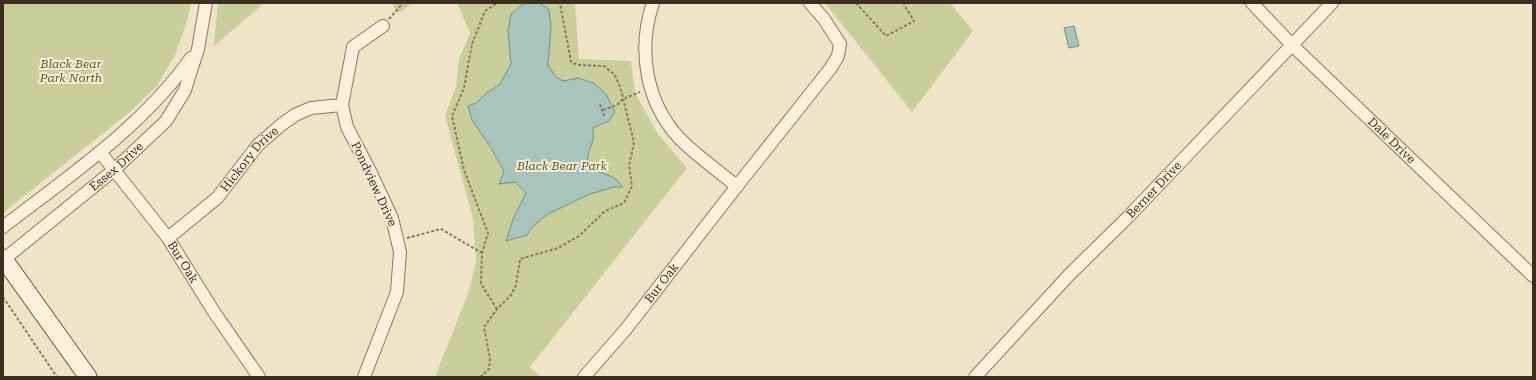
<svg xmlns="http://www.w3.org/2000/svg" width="1536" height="380" font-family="'Roboto Serif',serif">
<rect width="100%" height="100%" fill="#f0e4c8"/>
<path fill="#c9cf9b" d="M3,3H191L187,22L175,55L157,86L130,112L4,212H3Z
M218,3H264L214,46Z
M394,3H413L399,13L393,7Z
M457,3H575L579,59L631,61L635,93L658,134L687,168L530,367L541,377H435L469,291L476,261L473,219L445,116L456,87L459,59L470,33Z
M825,3H950L973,31L912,112Z"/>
<path fill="#a9c4bc" stroke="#6f938a" d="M539,3L549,9L551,27L548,65L556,77L563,81L578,78L594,83L606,94L615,112L609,121L593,128C595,143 591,142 588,155C585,169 605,173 614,178C617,180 620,184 623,187H614L590,194L548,214L533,226L527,235L506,241L513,219L526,193L515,182L499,184L504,171L490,146L472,120L468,106L476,103L488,92L500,84L511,64L508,30L511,14L523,4Z
M1074,26L1079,46L1069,48L1064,28Z"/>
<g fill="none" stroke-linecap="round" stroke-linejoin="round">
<g stroke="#8d765c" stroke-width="14">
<g id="street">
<path d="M653,3C637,50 646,103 680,139C696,155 719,172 737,186"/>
<path id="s1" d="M1252,3L1292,45L1533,276"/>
<path id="s2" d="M100,152L168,238L214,312L259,377"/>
<path d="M3,227C69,176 142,127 191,58"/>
<path id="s3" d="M168,238L217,198L258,145L281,125L295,115L311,108L342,105"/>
<path id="s4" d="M3,260L114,170L166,121L185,90L198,49L206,3"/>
<path d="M364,377L397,292L400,252L392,218L370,171L347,127L342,105L353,47L383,26"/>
<path id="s5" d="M584,377L626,329L737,186L830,69L838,56L840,44L824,19L810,3"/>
<path id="s6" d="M975,377L1069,275L1128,217L1332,3"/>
</g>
</g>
<g stroke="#6f573f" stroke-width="19">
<path id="secondary" d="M3,258L88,377"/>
</g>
<path stroke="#8d765c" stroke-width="2" stroke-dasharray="3 2" stroke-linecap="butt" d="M856,3L886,36L914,21L903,3
M389,19L403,3
M600,104L604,116
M603,110L617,105L623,99L640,92
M407,238L441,229L482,253
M3,297L57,377
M497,309L481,284L482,253L488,233L464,170L452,116L464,88L472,44L485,11L497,3
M480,377L489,369L490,359L484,327L497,309L511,295L516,285L520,259L558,248L579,236L605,211L624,203L632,186L629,166L634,142L621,90L615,75L604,66L578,65L571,62L560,3"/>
<use href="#street" stroke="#faf1dc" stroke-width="12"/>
<use href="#secondary" stroke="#faf1dc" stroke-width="17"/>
</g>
<g text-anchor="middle" stroke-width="4" stroke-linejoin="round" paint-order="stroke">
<g font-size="12" font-style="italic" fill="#4d5a26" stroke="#f7eed8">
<text x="71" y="68">Black Bear<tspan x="71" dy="14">Park North</tspan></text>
<text x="562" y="170">Black Bear Park</text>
</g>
<g font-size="12" fill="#3d2e20" stroke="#f7eed8">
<text dy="4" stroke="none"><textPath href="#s1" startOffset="196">Dale Drive</textPath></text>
<text dy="4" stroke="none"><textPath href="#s3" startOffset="114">Hickory Drive</textPath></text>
<text dy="4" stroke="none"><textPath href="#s4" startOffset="147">Essex Drive</textPath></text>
<text transform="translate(374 184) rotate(65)" y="4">Pondview Drive</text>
<text dy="4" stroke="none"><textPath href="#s6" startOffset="259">Berner Drive</textPath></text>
<text dy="4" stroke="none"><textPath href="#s2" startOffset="138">Bur Oak</textPath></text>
<text dy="4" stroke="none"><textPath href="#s5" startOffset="122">Bur Oak</textPath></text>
</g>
</g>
<rect width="1536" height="380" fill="none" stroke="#3d2e20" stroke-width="8"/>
</svg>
